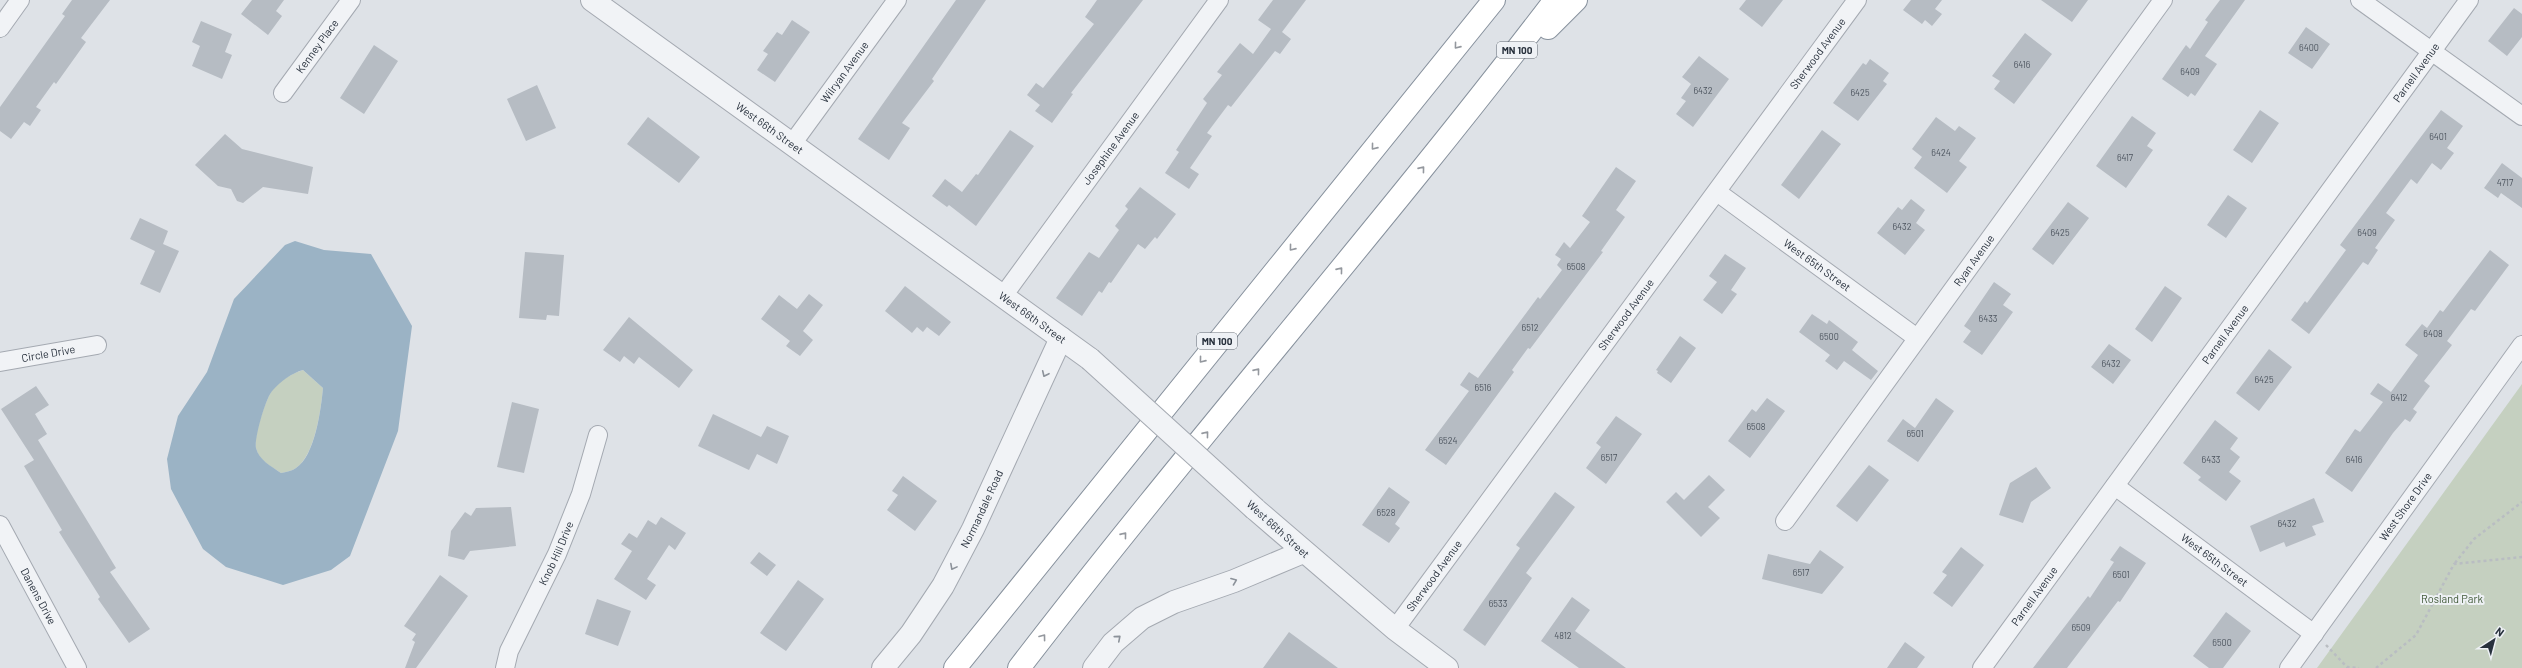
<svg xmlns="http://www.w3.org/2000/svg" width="2522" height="668" font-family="Barlow,sans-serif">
<rect width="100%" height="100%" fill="#dee2e7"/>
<path fill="#c5d0c0" d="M303,370L323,388C321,409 315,455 296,468C292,471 286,472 281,473C271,466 259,461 256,448C253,438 265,402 271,392C276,382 293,373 303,370Z
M2522,384V668H2317Z"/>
<path fill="#9bb3c5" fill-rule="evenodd" d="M295,241L324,250L371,254L412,326L398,431L350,556L331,570L283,585L226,567L203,549L171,489L167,459L178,416L207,372L234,299L285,245ZM303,370L323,388C321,409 315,456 296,468C292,471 286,472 281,473C271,466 259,460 256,448C254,439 266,396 273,390C281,381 292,373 303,370Z"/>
<path fill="#b6bcc3" d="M72,0H110L81,38L86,42L56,84L54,82L36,107L41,110L30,126L24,122L11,139L0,131V107L65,16L62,14Z
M252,0H284L276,11L282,16L268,35L241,14Z
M956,0H986L932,79L934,81L902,123L910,128L889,160L858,139Z
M1097,0H1143L1071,93L1073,94L1052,123L1035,111L1040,105L1027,95L1036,83L1043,88L1094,24L1085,17Z
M1273,0H1306L1282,32L1291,39L1280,54L1275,51L1231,107L1228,105L1207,133L1212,136L1190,168L1199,174L1189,189L1165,173L1179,152L1176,150L1207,103L1203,99L1222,75L1217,72L1240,43L1253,54L1271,29L1258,20Z
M1746,0H1783L1762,27L1739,9Z
M1911,0H1942L1935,9L1942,14L1932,26L1925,20L1922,24L1903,10Z
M2041,0H2088L2072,22Z
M2220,0H2245L2205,56L2217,64L2195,96L2191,93L2188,97L2162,79L2186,45L2190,49L2208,22L2205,20Z
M2514,8L2522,14V37L2507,56L2488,41Z
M792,20L810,32L775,82L757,70L768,54L763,51L777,32L782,35Z
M201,21L232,34L225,52L232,55L222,79L192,66L200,46L192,42Z
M2306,27L2330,44L2312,69L2288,53Z
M2025,33L2052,54L2014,104L1994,89L2000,81L1992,76Z
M374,45L398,61L364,114L340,98Z
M1699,56L1729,79L1693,127L1676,114L1686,101L1681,98L1691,84L1682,77Z
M1870,59L1889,73L1883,81L1887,84L1858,121L1833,103L1863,63L1866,65Z
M537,85L556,128L526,141L507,99Z
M2260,110L2279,123L2252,163L2233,150Z
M2441,110L2463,126L2447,148L2454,153L2441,170L2432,163L2417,184L2411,179L2386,213L2395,220L2375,248L2378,250L2368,265L2363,262L2309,334L2291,320L2305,301L2307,303L2346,250L2340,245Z
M2132,116L2156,133L2147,146L2153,150L2126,188L2096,166Z
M648,117L700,157L679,183L627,144Z
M1936,117L1955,131L1959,126L1976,138L1959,161L1967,167L1947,193L1914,168L1922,157L1912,149Z
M1010,130L1034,146L976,226L949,205L947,207L932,196L945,179L962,192L976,174L978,175Z
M1822,130L1841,144L1799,199L1781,185Z
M225,134L242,149L313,167L308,194L263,187L243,203L237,201L231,189L218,186L195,165Z
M2502,163L2522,178V208L2501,193L2498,198L2484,188Z
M1616,167L1636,181L1616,210L1625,217L1601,251L1603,252L1530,349L1528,348L1512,370L1514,372L1446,465L1425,450L1469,391L1460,385L1469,372L1478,378L1538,297L1540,299L1562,270L1557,265L1561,259L1555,255L1564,242L1570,248L1590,222L1582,216Z
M1140,187L1176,214L1157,239L1155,237L1145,249L1138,244L1111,283L1109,282L1102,293L1099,291L1082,316L1056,298L1089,252L1099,258L1119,230L1115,226L1128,209L1125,206Z
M2228,195L2247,208L2226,238L2207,225Z
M1911,199L1925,210L1916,223L1925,230L1905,255L1877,233L1898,207L1902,210Z
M2068,202L2089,218L2053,265L2032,249Z
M140,218L168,231L163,244L179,251L160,293L140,284L155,251L130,239Z
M2490,250L2509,265L2475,311L2471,309L2447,341L2452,345L2424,381L2430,386L2413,409L2417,412L2410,422L2405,419L2393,433L2352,492L2325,473L2355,429L2360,432L2383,402L2370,394L2378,383L2391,392L2418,355L2405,345L2422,324L2427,328L2440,310L2443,312Z
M525,252L564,255L559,316L547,315L546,320L519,318Z
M1725,254L1746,268L1731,290L1737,294L1722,314L1703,300L1717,282L1709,276Z
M1994,282L2011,294L2003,305L2013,312L1982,355L1963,342L1971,331L1964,326Z
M905,286L951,322L939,336L927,327L923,332L917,327L912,333L885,311Z
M2165,286L2182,298L2152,342L2135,329Z
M809,294L823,305L803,331L813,340L800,356L786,346L790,341L761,319L779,295L797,309Z
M1812,314L1827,324L1829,320L1858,342L1852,350L1878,371L1871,380L1844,361L1837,370L1825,361L1830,355L1799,332Z
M629,317L693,370L679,388L639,357L634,364L624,356L620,362L603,350Z
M1680,336L1696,348L1671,383L1657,373L1658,371L1656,370Z
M2109,344L2131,360L2113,384L2091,367Z
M2269,349L2292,367L2259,411L2236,393Z
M36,386L49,405L35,414L47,434L38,440L116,568L110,572L150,629L129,643L98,599L100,597L59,532L62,530L24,466L34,460L1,409Z
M1767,398L1785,411L1750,458L1728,441L1752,409L1756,412Z
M1936,398L1954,411L1918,462L1887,441L1903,419L1915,428Z
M512,402L539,409L524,473L497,467Z
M713,414L761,437L767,426L789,436L777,464L757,454L749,470L698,446Z
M1616,416L1642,434L1606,484L1586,468L1601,447L1596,443Z
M2215,420L2238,438L2230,449L2240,457L2229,472L2241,481L2226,501L2198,480L2201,477L2183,463Z
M1869,465L1889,480L1857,522L1836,506Z
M2036,467L2051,488L2031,502L2023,523L1999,515L2010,483Z
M1709,475L1725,490L1708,507L1720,518L1701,537L1666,502L1676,492L1684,500Z
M903,476L937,501L915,531L887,510L898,495L892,491Z
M1389,487L1410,502L1395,524L1400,528L1389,543L1362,525Z
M1555,492L1575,507L1526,573L1532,578L1485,646L1463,630L1520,548L1516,545Z
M2314,498L2324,522L2312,526L2316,535L2286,547L2284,542L2260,552L2250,526Z
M511,507L516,546L470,551L464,560L448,556L451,531L465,512L471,516L476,508Z
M661,517L686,533L675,550L669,545L647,579L656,585L646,600L614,579L632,551L621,544L629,533L637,538L648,520L656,525Z
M2120,546L2146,563L2120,602L2118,601L2067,668H2033L2088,596L2090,598L2114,562L2110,560Z
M1961,547L1984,565L1952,607L1933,593L1947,575L1942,572Z
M1820,550L1844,567L1822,594L1762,579L1768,554L1810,564Z
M759,552L776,565L767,576L750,563Z
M440,575L468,596L416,668H405L415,642L412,640L416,634L404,626Z
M798,580L824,599L786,651L760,633Z
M1572,597L1590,610L1575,631L1626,668H1579L1541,641Z
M597,599L631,611L618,646L585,634Z
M2226,612L2251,631L2223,668H2209L2193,656Z
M1289,632L1338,668H1263Z
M1905,642L1925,657L1917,668H1887Z"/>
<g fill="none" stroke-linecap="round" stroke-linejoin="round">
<g stroke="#a4a9b1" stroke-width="20">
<g id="minor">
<path d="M2360,0L2522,116"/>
<path d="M0,28L20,0"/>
<path id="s1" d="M283,93L351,0"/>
<path id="s2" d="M792,144L897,0"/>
<path id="s3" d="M1717,192L1917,338"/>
<path id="s4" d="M1003,296L1219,0"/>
<path id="s5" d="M0,362L97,345"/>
<path id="s6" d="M2115,486L2314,634"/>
<path id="s7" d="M1785,521L2163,0"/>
<path id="s8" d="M0,525L77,668"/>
<path id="s9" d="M1395,629L1857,0"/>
<path id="s10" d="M505,668L509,651L557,554L581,494L598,435"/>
<path id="s11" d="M1982,668L2469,0"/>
<path id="s12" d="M2289,668L2522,345"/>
</g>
</g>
<g stroke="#a4a9b1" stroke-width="24">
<g id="tertiary">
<path id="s13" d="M592,0L1090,359"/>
<path d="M1255,509L1395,629L1447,668"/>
<path id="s14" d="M883,668L911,634L943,586L973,529L1061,338"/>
<path d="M1094,668L1113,643L1142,618L1174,602L1234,581L1303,552"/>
</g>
</g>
<g stroke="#87919d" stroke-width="24">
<path id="motorway" d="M1548,28L1576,0
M955,668L1494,0
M1019,668C1193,441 1382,227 1555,0"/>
</g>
<path stroke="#b9bdc2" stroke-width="2.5" stroke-dasharray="3 3" stroke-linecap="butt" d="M2455,563L2474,539L2522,502
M2326,645L2347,667L2359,668
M2376,668L2416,635L2454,564L2522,557"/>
<use href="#minor" stroke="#f1f3f6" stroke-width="18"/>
<use href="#tertiary" stroke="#f1f3f6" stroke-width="22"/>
<use href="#motorway" stroke="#fff" stroke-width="22"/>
<g stroke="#a4a9b1" stroke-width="24" stroke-linecap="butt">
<path id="tertiary-bridge" d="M1090,359L1255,509"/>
</g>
<use href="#tertiary-bridge" stroke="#f1f3f6" stroke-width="22"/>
</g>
<defs><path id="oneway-chevron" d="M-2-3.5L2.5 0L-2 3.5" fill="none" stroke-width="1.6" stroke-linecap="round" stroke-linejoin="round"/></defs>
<g stroke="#94989e">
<use href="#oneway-chevron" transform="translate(1457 46) rotate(129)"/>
<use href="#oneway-chevron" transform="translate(1374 147) rotate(129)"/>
<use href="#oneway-chevron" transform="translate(1422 169) rotate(-51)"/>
<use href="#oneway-chevron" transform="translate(1292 248) rotate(129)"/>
<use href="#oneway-chevron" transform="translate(1340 270) rotate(-51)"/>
<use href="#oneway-chevron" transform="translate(1202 360) rotate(129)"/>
<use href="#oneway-chevron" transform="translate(1257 371) rotate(-51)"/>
<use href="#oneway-chevron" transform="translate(1206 434) rotate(-51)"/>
<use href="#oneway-chevron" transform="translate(1124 535) rotate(-51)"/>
<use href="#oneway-chevron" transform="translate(1043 637) rotate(-53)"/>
</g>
<g stroke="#8c929a">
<use href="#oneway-chevron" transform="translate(1045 374) rotate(115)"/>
<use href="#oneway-chevron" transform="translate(953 567) rotate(118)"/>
<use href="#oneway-chevron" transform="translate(1234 581) rotate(-21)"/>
<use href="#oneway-chevron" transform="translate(1118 638) rotate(-41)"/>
</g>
<g text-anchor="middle" stroke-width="4" stroke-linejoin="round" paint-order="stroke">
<g font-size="9" fill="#4c545e">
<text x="2309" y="51">6400</text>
<text x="2022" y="68">6416</text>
<text x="2190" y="75">6409</text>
<text x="1703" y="94">6432</text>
<text x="1860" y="96">6425</text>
<text x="2438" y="140">6401</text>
<text x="1941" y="156">6424</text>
<text x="2125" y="161">6417</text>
<text x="2505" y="186">4717</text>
<text x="1902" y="230">6432</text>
<text x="2060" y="236">6425</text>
<text x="2367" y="236">6409</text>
<text x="1576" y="270">6508</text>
<text x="1988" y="322">6433</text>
<text x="1530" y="331">6512</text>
<text x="2433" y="337">6408</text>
<text x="1829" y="340">6500</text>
<text x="2111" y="367">6432</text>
<text x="2264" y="383">6425</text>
<text x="1483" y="391">6516</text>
<text x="2399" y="401">6412</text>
<text x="1756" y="430">6508</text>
<text x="1915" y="437">6501</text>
<text x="1448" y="444">6524</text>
<text x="1609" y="461">6517</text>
<text x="2211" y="463">6433</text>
<text x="2354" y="463">6416</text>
<text x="1386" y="516">6528</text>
<text x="2287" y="527">6432</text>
<text x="1801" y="576">6517</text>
<text x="2121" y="578">6501</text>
<text x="1498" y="607">6533</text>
<text x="2081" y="631">6509</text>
<text x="1563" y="639">4812</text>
<text x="2222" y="646">6500</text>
</g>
<g fill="#eef1f5" stroke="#636b74" stroke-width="1">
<rect x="1497" y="42" width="40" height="16" rx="3"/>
<rect x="1197" y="333" width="40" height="16" rx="3"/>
</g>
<g font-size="10" font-weight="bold" fill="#28313d">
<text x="1517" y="54">MN 100</text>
<text x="1217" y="345">MN 100</text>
</g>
<g font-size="11" fill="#28313d" stroke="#eef1f5">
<text dy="4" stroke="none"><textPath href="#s1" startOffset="58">Kenney Place</textPath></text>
<text dy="4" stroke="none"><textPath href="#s9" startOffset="714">Sherwood Avenue</textPath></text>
<text dy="4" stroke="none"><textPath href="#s2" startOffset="89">Wilryan Avenue</textPath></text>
<text dy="4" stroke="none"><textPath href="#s11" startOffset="737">Parnell Avenue</textPath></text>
<text dy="4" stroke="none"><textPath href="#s13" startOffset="219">West 66th Street</textPath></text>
<text dy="4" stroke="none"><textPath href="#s4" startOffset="183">Josephine Avenue</textPath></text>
<text dy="4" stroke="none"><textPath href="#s7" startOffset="322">Ryan Avenue</textPath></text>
<text dy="4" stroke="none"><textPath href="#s3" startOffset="124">West 65th Street</textPath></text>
<text dy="4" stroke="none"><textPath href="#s9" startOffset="390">Sherwood Avenue</textPath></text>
<text dy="4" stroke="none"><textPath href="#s13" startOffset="543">West 66th Street</textPath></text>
<text dy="4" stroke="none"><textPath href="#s11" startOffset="413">Parnell Avenue</textPath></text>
<text dy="4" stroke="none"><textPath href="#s5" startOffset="49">Circle Drive</textPath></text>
<text dy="4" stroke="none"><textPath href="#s12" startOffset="199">West Shore Drive</textPath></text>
<text dy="4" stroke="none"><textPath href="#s14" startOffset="188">Normandale Road</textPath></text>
<text transform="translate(1278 529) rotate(42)" y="4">West 66th Street</text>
<text dy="4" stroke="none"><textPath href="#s10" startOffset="126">Knob Hill Drive</textPath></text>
<text dy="4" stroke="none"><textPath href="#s6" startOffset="124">West 65th Street</textPath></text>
<text dy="4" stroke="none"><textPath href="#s9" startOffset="66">Sherwood Avenue</textPath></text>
<text dy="4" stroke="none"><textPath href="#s11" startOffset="89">Parnell Avenue</textPath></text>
<text dy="4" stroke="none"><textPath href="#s8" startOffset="81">Danens Drive</textPath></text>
</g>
<g font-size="11" fill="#3f5837" stroke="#eef1f5">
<text x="2452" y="603">Rosland Park</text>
</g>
</g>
<g transform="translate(2494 640) rotate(36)" stroke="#eef1f5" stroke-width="3" paint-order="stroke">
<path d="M0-3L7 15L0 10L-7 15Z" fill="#28313d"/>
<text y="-6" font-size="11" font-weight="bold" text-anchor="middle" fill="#28313d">N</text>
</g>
</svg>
